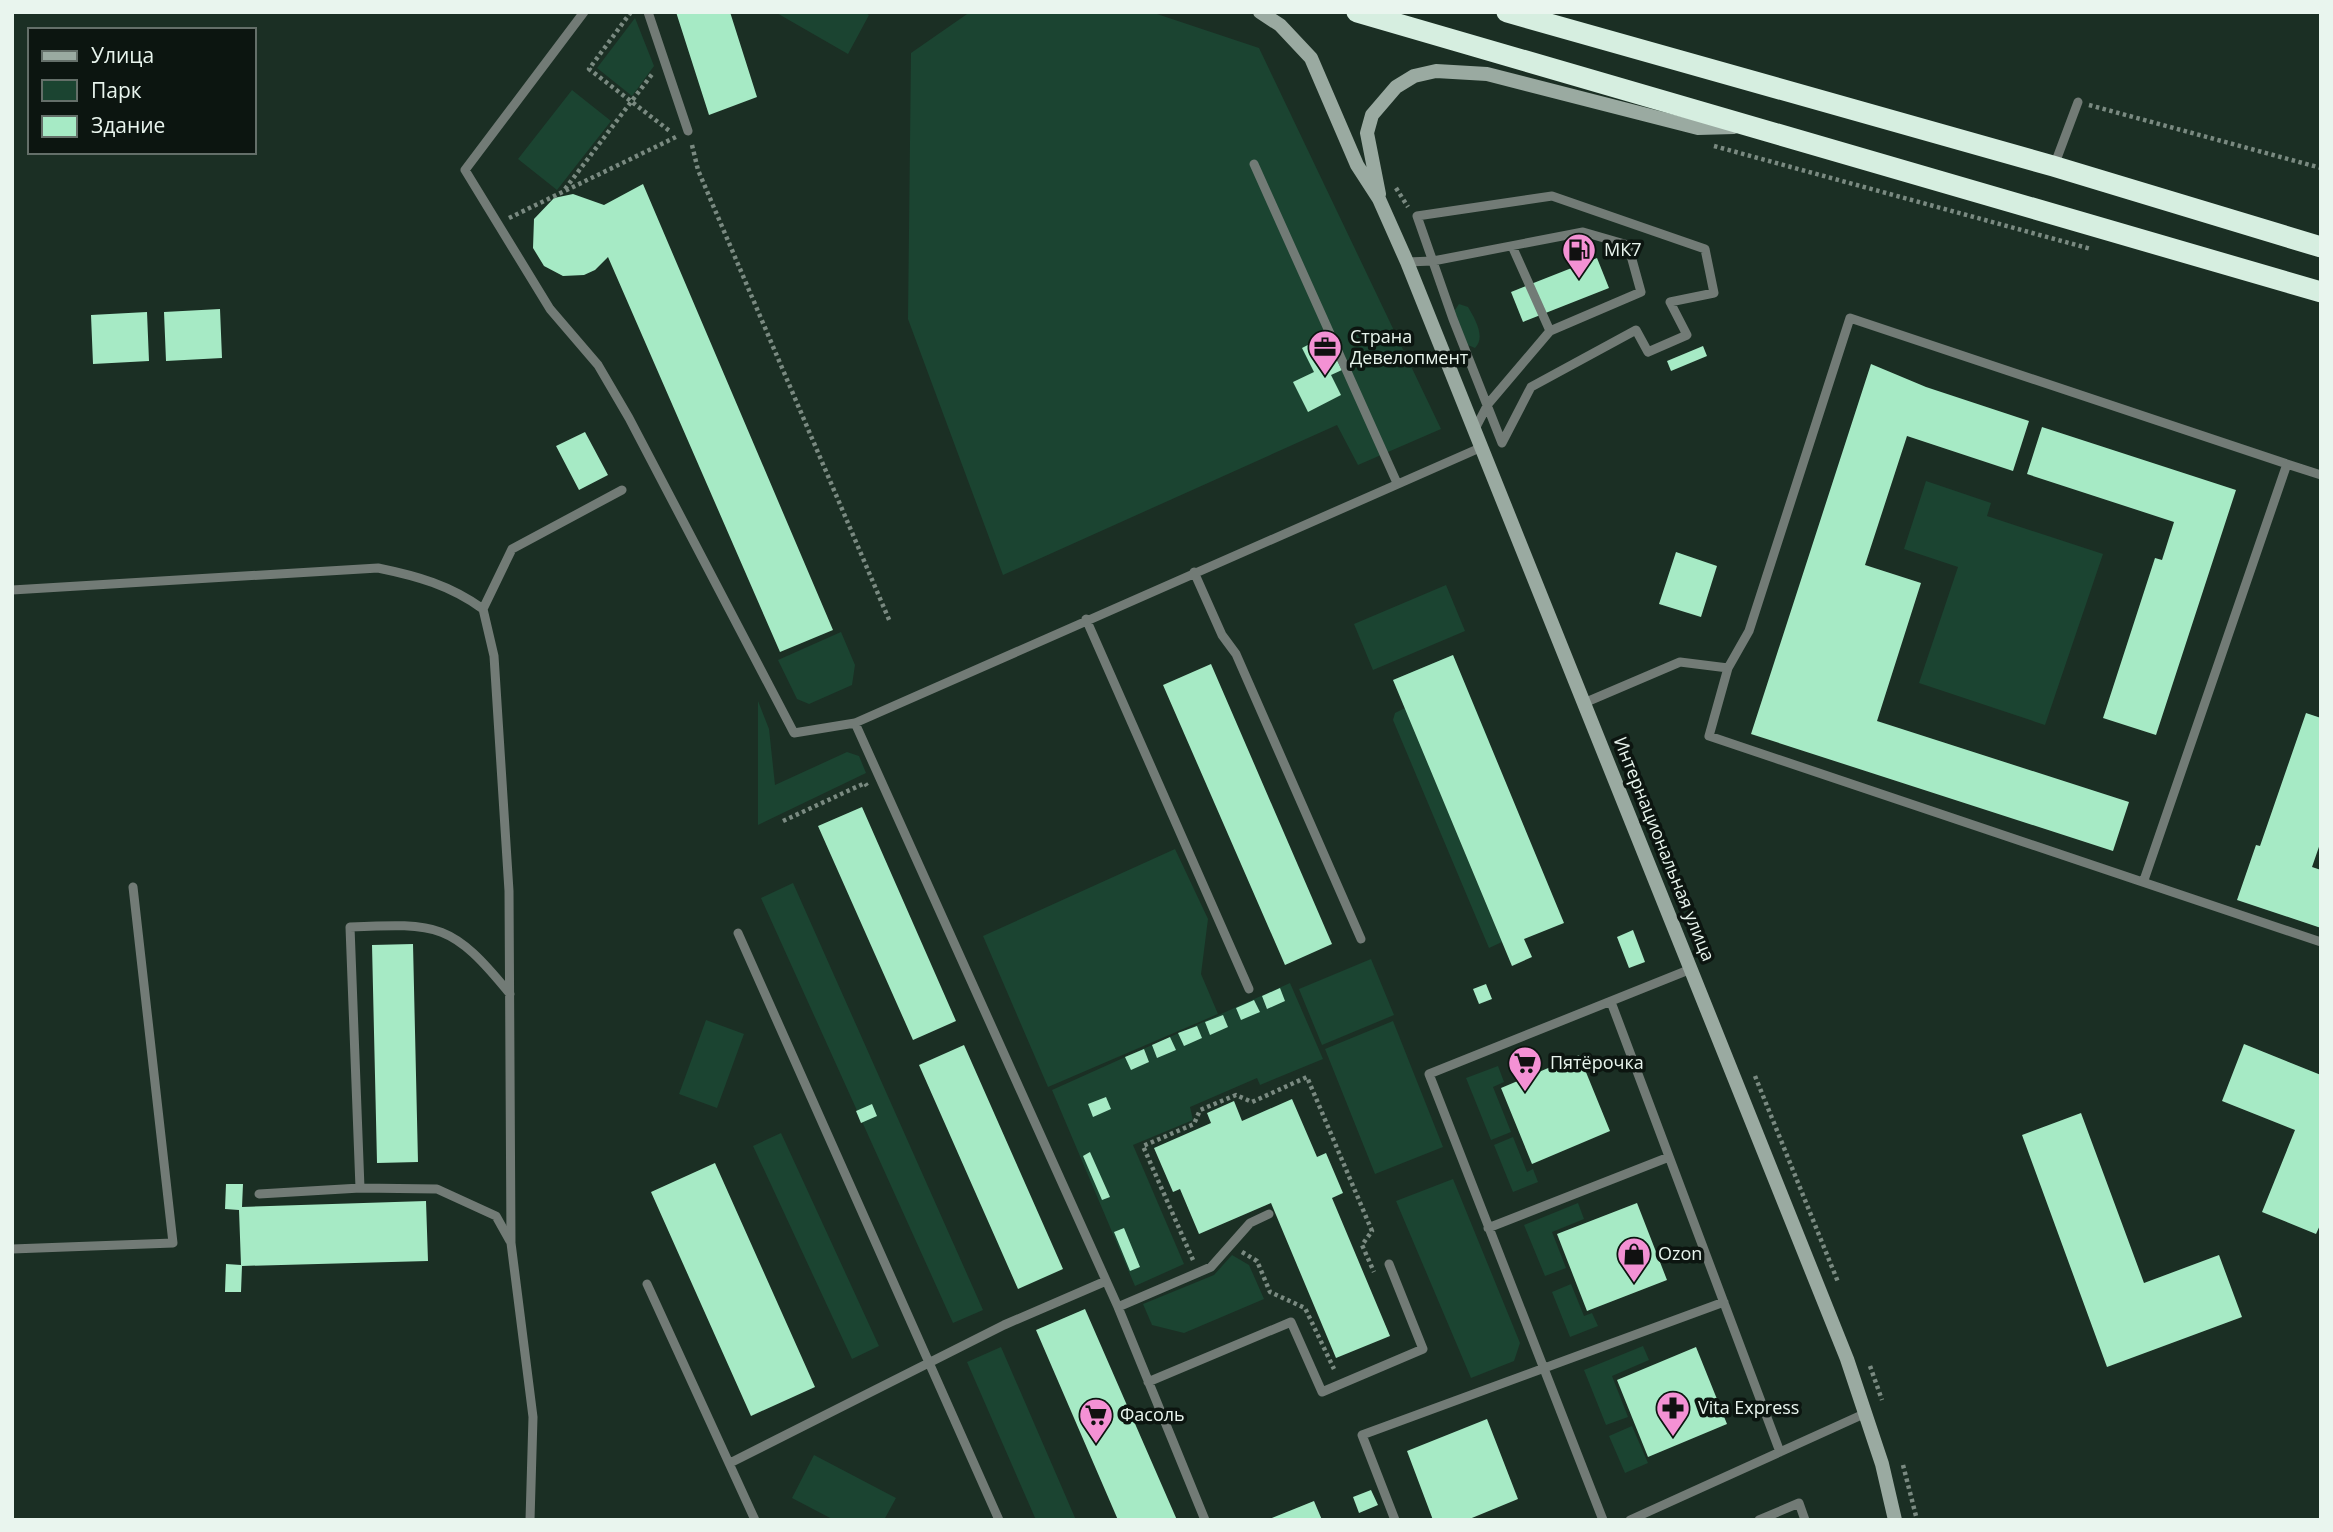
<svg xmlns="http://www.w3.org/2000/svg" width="2333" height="1532" font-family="'Open Sans',sans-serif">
<rect width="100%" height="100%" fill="#1b2f24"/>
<path fill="#1b4431" d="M775,12H864L869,15L848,54Z
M970,12H1151L1259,48L1441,429L1358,465L1337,425L1003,575L908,319L911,53Z
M635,18L654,66L632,96L597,68Z
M572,90L611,121L557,190L518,159Z
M1459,304L1468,307C1475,319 1486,337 1475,348L1463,343L1453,313Z
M1926,481L1991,503L1987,516L2103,554L2045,725L1919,683L1958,567L1904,549Z
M1446,585L1465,631L1373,670L1354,624Z
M841,632L855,665L852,685L809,704L797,699L778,660Z
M1453,655L1489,741L1429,766L1502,942L1489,948L1393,720L1395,713L1405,708L1393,680Z
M758,701L769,729L775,785L847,752L859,756L866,773L758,825Z
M1175,849L1208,919L1201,974L1218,1014L1048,1087L983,936Z
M793,883L983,1310L953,1323L761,898Z
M1371,959L1394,1015L1322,1045L1299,989Z
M1290,983L1323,1059L1260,1085L1257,1078L1190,1107L1193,1120L1133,1145L1184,1264L1135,1286L1052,1090Z
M706,1020L744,1034L717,1108L679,1094Z
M1393,1021L1443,1147L1375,1174L1325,1049Z
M1498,1066L1504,1082L1493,1087L1511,1132L1491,1140L1466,1078Z
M781,1133L879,1346L852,1359L753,1146Z
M1513,1137L1527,1172L1533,1169L1538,1182L1513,1192L1494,1145Z
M1453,1179L1520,1343L1514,1361L1471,1378L1396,1201Z
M1578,1203L1584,1219L1552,1232L1566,1268L1545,1276L1524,1225Z
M1232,1255L1249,1265L1264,1299L1184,1333L1152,1325L1143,1304L1214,1275Z
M1571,1284L1584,1316L1592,1313L1598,1326L1570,1337L1552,1292Z
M1643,1346L1649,1360L1612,1376L1628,1417L1606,1425L1584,1370Z
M1001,1347L1076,1520H1036L967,1362Z
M1632,1426L1648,1463L1625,1473L1609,1436Z
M814,1455L896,1498L884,1520H834L792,1498Z"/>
<path fill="#a6eac5" d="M676,12H730L757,97L709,115Z
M643,184L833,630L780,652L608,257L595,270L584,275L563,276L544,266L533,248L534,219L554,198L573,194L604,205Z
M1597,258L1609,288L1523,322L1511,292Z
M220,309L222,358L166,361L164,312Z
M147,312L149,361L93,364L91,315Z
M1325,336L1342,370L1331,375L1341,395L1308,412L1293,382L1314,372L1302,348Z
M1703,346L1707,356L1671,371L1667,361Z
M1871,364L1926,387L2029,421L2013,471L1907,436L1865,565L1921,583L1877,721L2129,802L2113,851L1751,734Z
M2042,427L2236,490L2156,735L2103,718L2155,558L2162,560L2174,522L2027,474Z
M585,432L608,475L579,490L556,446Z
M1676,552L1717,566L1701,617L1659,604Z
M1453,655L1564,923L1524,939L1532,957L1512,966L1393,680Z
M1211,664L1332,944L1285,965L1163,685Z
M2306,713L2321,718V841L2312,867L2321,870V928L2237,900L2256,845L2260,846Z
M862,807L956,1021L913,1040L818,826Z
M1633,930L1645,962L1629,968L1617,937Z
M413,944L418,1162L377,1163L372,945Z
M1486,984L1492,999L1479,1004L1473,989Z
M1280,988L1285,1001L1267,1009L1262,996Z
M1254,1000L1260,1012L1241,1020L1236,1008Z
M1223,1015L1228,1027L1210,1035L1205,1022Z
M1197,1026L1202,1038L1184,1046L1178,1033Z
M1170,1037L1176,1050L1157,1058L1152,1045Z
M2244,1044L2321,1075V1223L2316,1234L2262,1212L2295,1130L2222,1101Z
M964,1045L1063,1269L1018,1289L919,1065Z
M1144,1049L1149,1062L1131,1070L1125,1057Z
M1579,1055L1610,1131L1532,1164L1501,1088Z
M1106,1097L1111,1109L1093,1117L1088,1104Z
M1292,1099L1317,1157L1326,1153L1343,1193L1332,1198L1390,1336L1336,1358L1271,1203L1199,1234L1180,1189L1173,1192L1154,1148L1211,1123L1207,1113L1234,1101L1242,1121Z
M872,1104L877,1116L861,1123L856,1111Z
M2081,1113L2144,1283L2219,1255L2242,1317L2107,1367L2022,1135Z
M1090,1152L1110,1197L1102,1200L1083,1156Z
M715,1163L815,1387L751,1416L651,1192Z
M226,1184H243L242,1207L426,1201L428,1261L242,1266L241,1292H225L226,1264L241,1265L239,1210L225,1209Z
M1637,1203L1667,1280L1587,1311L1557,1234Z
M1124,1228L1140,1267L1130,1271L1114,1232Z
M1085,1309L1177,1520H1118L1036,1330Z
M1696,1347L1727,1424L1648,1457L1617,1380Z
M1487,1419L1518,1499L1467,1520H1433L1407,1451Z
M1371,1490L1378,1505L1359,1513L1353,1497Z
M1314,1501L1322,1520H1267Z"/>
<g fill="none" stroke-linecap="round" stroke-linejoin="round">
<path stroke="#7a8a81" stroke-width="4.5" stroke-dasharray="3.5 3.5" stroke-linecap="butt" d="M631,12L589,69L671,132
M2089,105L2321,168
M692,145L698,170L890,622
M1714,146L2091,249
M1396,188L1408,207
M565,189L653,73
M509,218L678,136
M783,821L865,783L867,786
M1755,1076L1838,1282
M1242,1252L1257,1261L1270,1292L1305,1308L1334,1369
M1193,1260L1143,1146L1194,1124L1200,1110L1236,1095L1252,1102L1307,1077L1372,1231L1362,1245L1374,1272
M1870,1366L1882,1400
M1903,1465L1917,1520"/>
<path stroke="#727b76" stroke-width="9" d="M584,12L465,170L550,309L598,365L629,418L794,733L855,723L1482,447
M648,12L688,131
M1254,164L1397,483
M2054,166L2078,102
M1552,196L1705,249L1714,293L1670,302L1687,335L1648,352L1636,330L1531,387L1502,443L1453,319L1417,216Z
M1407,262L1433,261L1583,232L1628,245L1641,292L1550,331
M1475,429L1488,404L1550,331L1512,246
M2287,464L2321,475
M1194,572L1222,635L1236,654L1361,939
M12,590L378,568C417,576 450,585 483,609L494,656L509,891L511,1243L533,1417L530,1520
M483,609L512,549L622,490
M1086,619L1249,989
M1728,668L1749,631L1850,318L2287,464L2144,880
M1584,703L1680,662L1728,668L1709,736L2321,942
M855,723L1118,1307L1205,1520
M738,933L999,1520
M1611,1002L1780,1452
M360,1188L350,927C439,923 452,923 510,994
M259,1194L360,1188L437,1189L496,1216L510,1241
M1488,1228L1669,1157
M12,1249L173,1243L133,887
M647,1284L755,1520
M1118,1307L1211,1267L1250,1223L1269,1214
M1148,1382L1291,1322L1322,1392L1423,1349L1389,1264
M730,1463L1004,1325L1106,1281
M1395,1520L1362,1435L1724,1302
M1603,1520L1429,1074L1691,969
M1630,1520L1866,1413
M1759,1520L1799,1503L1805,1520"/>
<path stroke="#9aaaa1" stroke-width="14" d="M1260,12L1280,25L1311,58L1357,165L1379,199L1407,262L1847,1359L1882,1464L1895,1520
M1379,194L1367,133L1372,115L1396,87L1414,76L1436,71L1487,74L1698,128L1734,127"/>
<path stroke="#d6eee0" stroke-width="21" d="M1357,12L2321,292
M1507,12L2053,166L2321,247"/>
</g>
<defs>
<g id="fuel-pin" transform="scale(1.75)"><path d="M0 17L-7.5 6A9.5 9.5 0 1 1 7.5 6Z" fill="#f491d4" stroke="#0c1510"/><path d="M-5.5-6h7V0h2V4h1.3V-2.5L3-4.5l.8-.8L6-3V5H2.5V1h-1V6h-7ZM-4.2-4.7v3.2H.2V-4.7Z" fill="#111"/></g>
<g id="office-pin" transform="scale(1.75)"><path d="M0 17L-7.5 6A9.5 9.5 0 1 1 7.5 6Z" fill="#f491d4" stroke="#0c1510"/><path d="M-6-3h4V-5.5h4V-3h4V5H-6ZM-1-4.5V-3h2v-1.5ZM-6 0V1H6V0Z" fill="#111"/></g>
<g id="supermarket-pin" transform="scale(1.75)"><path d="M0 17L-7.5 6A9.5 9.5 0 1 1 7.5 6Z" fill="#f491d4" stroke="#0c1510"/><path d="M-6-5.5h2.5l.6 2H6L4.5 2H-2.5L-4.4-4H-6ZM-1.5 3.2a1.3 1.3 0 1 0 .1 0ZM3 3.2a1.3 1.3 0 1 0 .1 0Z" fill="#111"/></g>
<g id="shop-pin" transform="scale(1.75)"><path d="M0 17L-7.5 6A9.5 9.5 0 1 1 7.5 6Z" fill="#f491d4" stroke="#0c1510"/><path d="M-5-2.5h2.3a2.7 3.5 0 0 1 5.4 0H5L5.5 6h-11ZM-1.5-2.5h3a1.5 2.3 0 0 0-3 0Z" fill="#111"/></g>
<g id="pharmacy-pin" transform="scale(1.75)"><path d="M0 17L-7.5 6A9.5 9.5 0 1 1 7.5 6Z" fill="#f491d4" stroke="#0c1510"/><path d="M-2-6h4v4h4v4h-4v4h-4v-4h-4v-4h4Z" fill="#111"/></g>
</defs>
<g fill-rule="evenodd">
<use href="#fuel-pin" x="1579" y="250"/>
<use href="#office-pin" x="1325" y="347"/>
<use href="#supermarket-pin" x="1525" y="1063"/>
<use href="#shop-pin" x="1634" y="1254"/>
<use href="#pharmacy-pin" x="1673" y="1408"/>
<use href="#supermarket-pin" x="1096" y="1415"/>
</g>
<g text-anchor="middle" stroke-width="7" stroke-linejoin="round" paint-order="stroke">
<g font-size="18" fill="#e9f5ee" stroke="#0c1510" text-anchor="start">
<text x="1604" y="256">МК7</text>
<text x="1350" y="343">Страна<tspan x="1350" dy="21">Девелопмент</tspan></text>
<text x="1550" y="1069">Пятёрочка</text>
<text x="1658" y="1260">Ozon</text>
<text x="1698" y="1414">Vita Express</text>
<text x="1120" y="1421">Фасоль</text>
</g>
<g font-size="18" fill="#e9f5ee" stroke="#0c1510">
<text transform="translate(1664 849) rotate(68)" y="6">Интернациональная улица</text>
</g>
</g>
<rect width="2333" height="1532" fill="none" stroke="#e9f5ee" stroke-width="28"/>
<rect x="28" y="28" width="228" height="126" fill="#0c1510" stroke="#646f69" stroke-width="2"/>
<rect x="42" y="51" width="35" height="10" fill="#9aaaa1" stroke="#646f69" stroke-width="2"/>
<text x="91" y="63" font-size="21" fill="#e9f5ee">Улица</text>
<rect x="42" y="80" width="35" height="21" fill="#1b4431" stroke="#646f69" stroke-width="2"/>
<text x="91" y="98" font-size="21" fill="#e9f5ee">Парк</text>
<rect x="42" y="116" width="35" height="21" fill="#a6eac5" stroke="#646f69" stroke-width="2"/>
<text x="91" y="133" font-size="21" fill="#e9f5ee">Здание</text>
</svg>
